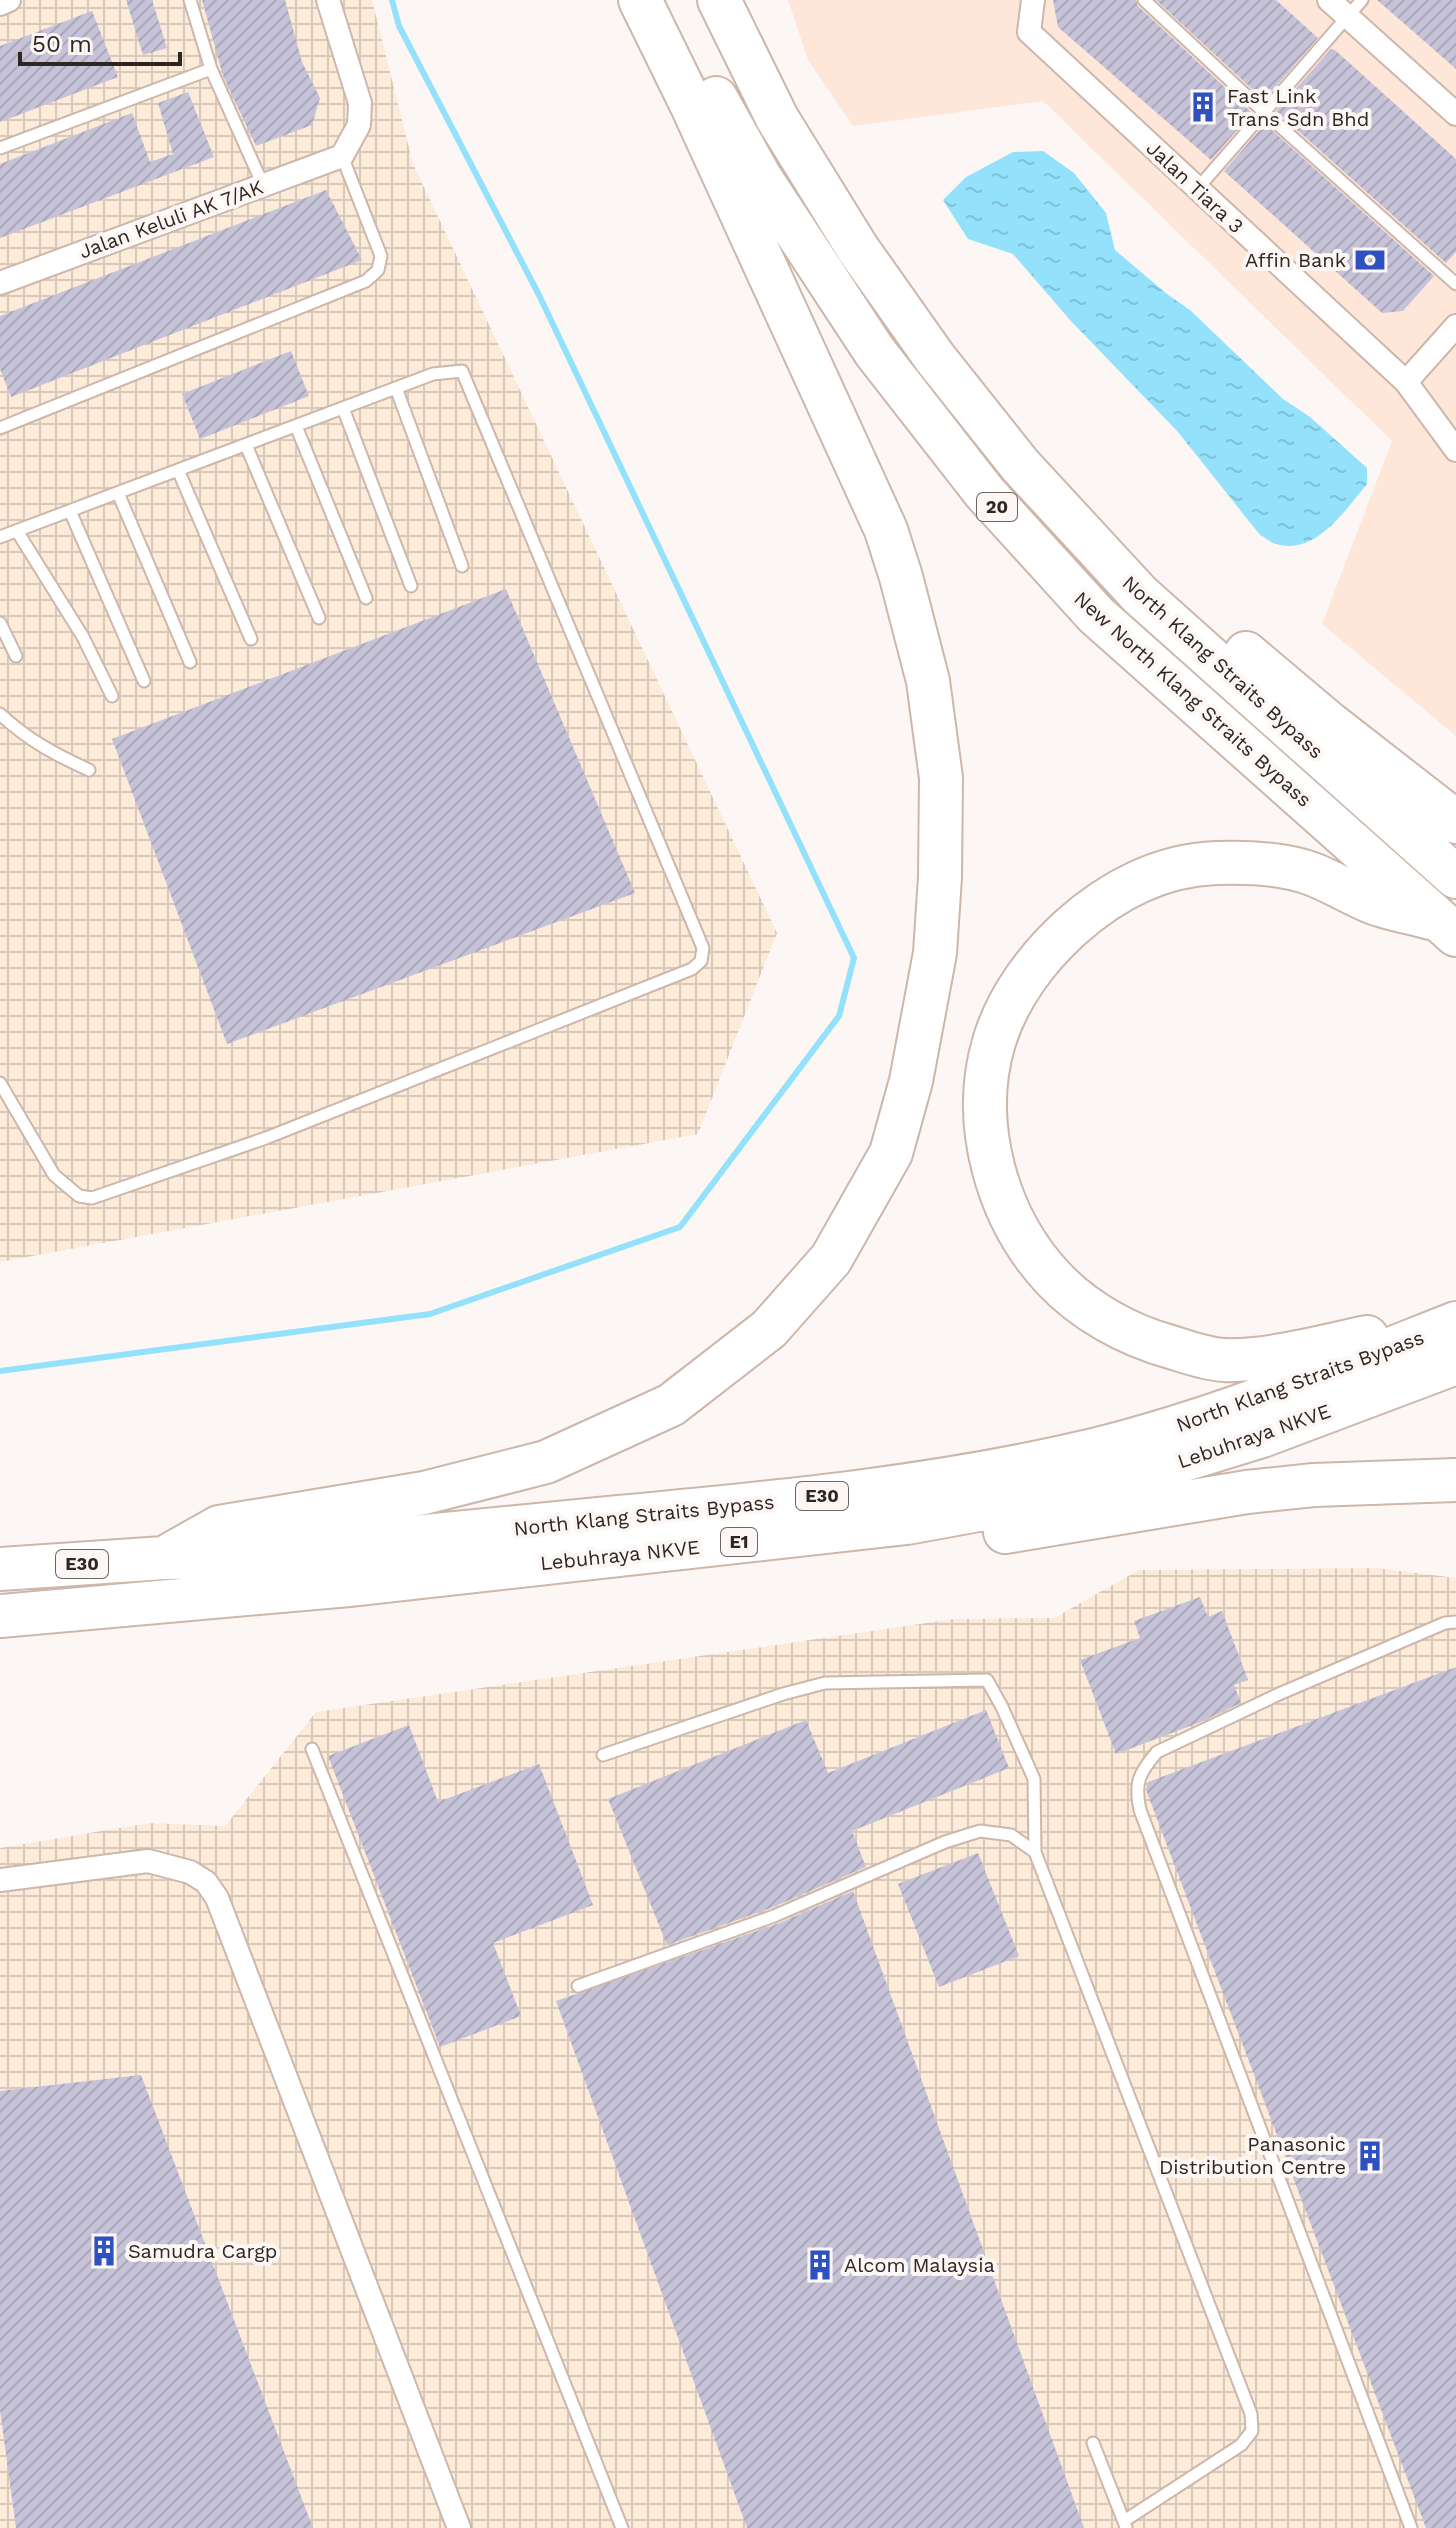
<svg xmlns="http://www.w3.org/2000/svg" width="1456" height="2528" font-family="'Work Sans',sans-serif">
<defs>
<pattern id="industrial-grid" width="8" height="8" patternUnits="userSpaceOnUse" patternTransform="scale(2)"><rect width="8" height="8" fill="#fdebda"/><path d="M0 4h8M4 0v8" fill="none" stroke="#d9c9bb"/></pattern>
<pattern id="water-ripples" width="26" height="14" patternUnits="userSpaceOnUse" patternTransform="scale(2)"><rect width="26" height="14" fill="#93e1fa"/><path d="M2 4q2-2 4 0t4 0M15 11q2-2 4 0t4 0" fill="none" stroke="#7fc1d6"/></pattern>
<pattern id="building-hatch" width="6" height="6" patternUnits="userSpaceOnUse" patternTransform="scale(2)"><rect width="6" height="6" fill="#c6c3d9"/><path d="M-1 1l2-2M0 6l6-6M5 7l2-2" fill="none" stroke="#aaa7ba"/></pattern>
</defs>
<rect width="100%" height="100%" fill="#fcf7f5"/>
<path fill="#fee6d8" d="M788,0H1456V736L1322,624L1392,441L1043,101L853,126L808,60Z"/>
<path fill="url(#industrial-grid)" d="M0,0H372L413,164L777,933L698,1134L0,1262Z
M1377,1568L1456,1578V2528H0V1848L149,1823L225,1826L316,1712L954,1619L1054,1618L1139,1570Z"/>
<path fill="url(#water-ripples)" d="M1043,151L1074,173L1106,213L1115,250L1167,294L1190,310L1283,399L1310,417L1367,468V484C1346,509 1316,556 1276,544C1271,543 1265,537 1260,535L1178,432L1070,320L1013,254L968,239L943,200L966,177L1013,152Z"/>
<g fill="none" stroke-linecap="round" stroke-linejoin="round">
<path stroke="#93e1fa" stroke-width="6" d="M0,1371L430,1314L680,1227L839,1016L854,958L539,295L399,26L392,0"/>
</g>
<path fill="url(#building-hatch)" d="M126,0H152L167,48L143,55Z
M202,0H285L302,62L320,98L312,125L256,146L223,76Z
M1053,0H1136L1138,6L1252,113L1211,160L1058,27Z
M1156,0H1276L1318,38L1264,100Z
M1377,0H1456V69L1407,26Z
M92,11L118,77L0,122V46Z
M1331,49L1335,50L1456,159V252L1446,263L1276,111Z
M188,92L214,157L0,238V164L132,113L150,162L173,154L158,103Z
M1265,124L1434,276L1403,311L1382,313L1224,171Z
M326,190L362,260L11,397L0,369V316Z
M291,351L309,396L200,439L182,394Z
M506,589L635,893L227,1044L112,739Z
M1200,1597L1208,1617L1222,1611L1248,1680L1234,1685L1241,1703L1201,1722L1116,1754L1080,1660L1140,1638L1134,1621Z
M1456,1667V2528H1426L1146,1790L1148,1782Z
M986,1710L1009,1768L852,1831L866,1867L771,1908L667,1945L608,1799L806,1720L828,1773Z
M409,1725L438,1802L539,1764L593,1905L493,1943L521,2016L440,2047L328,1756Z
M978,1853L1019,1956L939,1987L898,1884Z
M853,1891L1084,2528H747L556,2001L777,1924Z
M141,2075L313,2528H16L0,2410V2091Z"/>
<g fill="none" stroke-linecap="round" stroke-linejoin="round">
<g stroke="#cdb7ab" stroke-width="15">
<path id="service" d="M190,0L211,69L263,185
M1144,0L1264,112L1456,284
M0,148L211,69
M1197,189L1362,0
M396,388L462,566
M343,408L411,586
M296,426L366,598
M0,428L366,281L378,270L381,256L342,156
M246,445L319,618
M178,470L251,639
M118,493L190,662
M70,511L144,681
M17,531L83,637L112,696
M0,537L433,374L462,371L703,948L701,961L692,969L266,1138L92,1198L79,1196L54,1175L0,1083
M0,623L16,656
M0,714C28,740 54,754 89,770
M312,1749L622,2528
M603,1755L783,1694L825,1683L987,1680L1002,1707L1034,1779L1035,1852L1251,2414L1252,2431L1241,2445L1124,2521
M578,1986L774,1916L945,1842L980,1831L1011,1835L1035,1852
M1093,2443L1126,2527
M1411,2528L1140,1810C1134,1783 1139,1773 1157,1752L1279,1694L1445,1623L1456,1622"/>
</g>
<g stroke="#cdb7ab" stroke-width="26">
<path id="minor" d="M1033,0L1029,32L1406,382L1456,450
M1329,0L1456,114
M0,4L9,0
M0,283L342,156L359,125L360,103L328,0
M1406,382L1456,326
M0,1880L148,1861L190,1872L206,1882L217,1898L459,2528"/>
</g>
<g stroke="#cdb7ab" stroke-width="46">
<path id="motorway" d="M719,0L777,118L858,249L935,358L1020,465L1140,595L1456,877
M716,98L760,177L875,352L985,493L1096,615L1456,935
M1246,653L1329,723L1456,822
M1367,1337C1326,1346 1265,1362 1224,1360C1206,1359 1187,1352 1171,1347C1127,1335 1084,1311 1053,1278C996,1217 970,1122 994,1042C1007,998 1037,958 1070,928C1111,891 1161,865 1216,863C1247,862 1283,863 1312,874C1331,881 1348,892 1367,900C1386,909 1410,912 1430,918
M1005,1532L1247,1492L1314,1485L1456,1480
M164,1558L219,1527L424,1493L546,1462L671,1405L769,1329L831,1259L891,1153L911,1081L935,953L940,877L941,778L928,681L901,577L886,530L692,106L640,0
M0,1569L164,1558L211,1557C347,1544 483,1530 619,1517C779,1502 938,1487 1094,1450C1219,1419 1337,1370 1456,1323
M0,1616L349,1585L907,1523L989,1508L1119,1480L1262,1436L1456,1363"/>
</g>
<use href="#service" stroke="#fff" stroke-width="11"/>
<use href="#minor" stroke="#fff" stroke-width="22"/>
<use href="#motorway" stroke="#fff" stroke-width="42"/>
</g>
<defs>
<g id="building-bare" transform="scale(2.4)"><path d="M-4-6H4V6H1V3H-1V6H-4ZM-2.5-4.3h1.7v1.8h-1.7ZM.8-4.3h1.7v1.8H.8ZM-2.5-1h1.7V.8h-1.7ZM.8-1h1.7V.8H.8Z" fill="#2e51c1" stroke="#fcf7f5" stroke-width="2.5" paint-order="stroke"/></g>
<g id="bank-bare" transform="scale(2.4)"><path d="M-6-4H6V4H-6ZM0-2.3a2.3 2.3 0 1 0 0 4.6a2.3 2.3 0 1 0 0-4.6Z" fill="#2e51c1" stroke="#fcf7f5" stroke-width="2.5" paint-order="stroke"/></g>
</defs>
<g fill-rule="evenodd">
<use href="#building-bare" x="1203" y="107"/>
<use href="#bank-bare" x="1370" y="260"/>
<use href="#building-bare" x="1370" y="2156"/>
<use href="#building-bare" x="104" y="2251"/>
<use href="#building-bare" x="820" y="2265"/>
</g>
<g text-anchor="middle" stroke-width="8" stroke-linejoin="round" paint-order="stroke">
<g fill="#fcf7f5" stroke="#6c6561" stroke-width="2">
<rect x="977" y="493" width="40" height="28" rx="6"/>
<rect x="796" y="1482" width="52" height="28" rx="6"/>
<rect x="721" y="1528" width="36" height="28" rx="6"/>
<rect x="56" y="1550" width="52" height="28" rx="6"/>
</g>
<g font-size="18" font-weight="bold" fill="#2f2622">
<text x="997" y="513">20</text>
<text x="822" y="1502">E30</text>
<text x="739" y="1548">E1</text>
<text x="82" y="1570">E30</text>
</g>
<g font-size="20" fill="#2f2622" stroke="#fcf7f5" text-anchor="start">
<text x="1227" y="103">Fast Link<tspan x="1227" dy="23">Trans Sdn Bhd</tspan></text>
<text x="1346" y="267" text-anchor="end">Affin Bank</text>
<text x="1346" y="2151" text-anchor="end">Panasonic<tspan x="1346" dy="23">Distribution Centre</tspan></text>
<text x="128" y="2258">Samudra Cargp</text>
<text x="844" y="2272">Alcom Malaysia</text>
</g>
<g font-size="20" fill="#2f2622" stroke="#fcf7f5">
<text transform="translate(1195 187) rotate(43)" y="7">Jalan Tiara 3</text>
<text transform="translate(171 219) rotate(-20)" y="7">Jalan Keluli AK 7/AK</text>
<text transform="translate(1223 667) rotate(42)" y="7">North Klang Straits Bypass</text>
<text transform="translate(1193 699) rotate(42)" y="7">New North Klang Straits Bypass</text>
<text transform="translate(1300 1381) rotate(-20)" y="7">North Klang Straits Bypass</text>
<text transform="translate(1254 1436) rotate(-19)" y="7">Lebuhraya NKVE</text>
<text transform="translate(644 1515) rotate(-6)" y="7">North Klang Straits Bypass</text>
<text transform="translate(620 1555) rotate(-6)" y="7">Lebuhraya NKVE</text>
</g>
</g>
<path d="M20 52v12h160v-12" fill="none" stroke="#2f2622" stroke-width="4"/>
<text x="32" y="52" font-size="24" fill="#2f2622" stroke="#fcf7f5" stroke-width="6" paint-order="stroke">50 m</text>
</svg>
